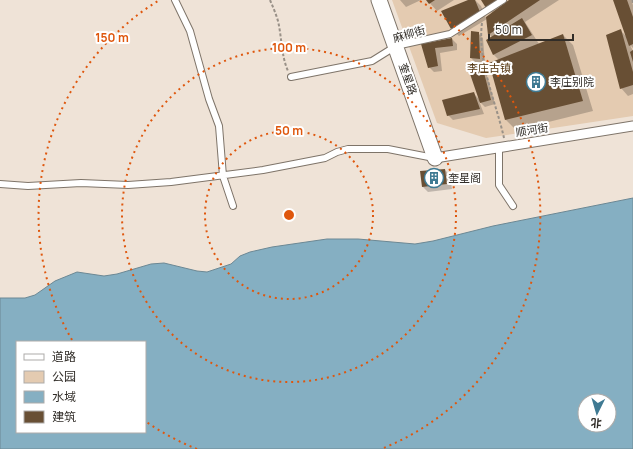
<svg xmlns="http://www.w3.org/2000/svg" width="633" height="449" font-family="Manrope,'Noto Sans SC',sans-serif">
<rect width="100%" height="100%" fill="#efe3d7"/>
<path fill="#e4cbb1" d="M392,0H633V116L486,138L437,123Z"/>
<path fill="#85afc2" stroke="#6c8894" fill-rule="evenodd" d="M633,198V449H0V298H25L35,295L55,281L77,272L104,276L117,274L151,264L164,263L197,271L207,272L231,264L240,256L250,252L272,247L327,239H358L415,244L433,241L493,226ZM17,342H145V432H17ZM585,401H609V425H585Z"/>
<path fill="#0003" d="M400,0H421L406,7Z
M427,0H454L437,11Z
M470,0H475L481,6L486,18L492,13L482,0H505L507,3L511,0H559L525,22L539,44L563,35L573,45L593,111L516,130L506,120L490,63L499,60L494,55L487,41L493,38L489,34L487,19L459,36L452,29L443,12Z
M614,0H631L633,5V48L630,45L633,51V94L628,96L621,88V31L627,37Z
M478,33L483,38L485,64L476,63L471,58Z
M452,39L457,44V50L440,53L442,71L434,72L429,67L422,45Z
M481,67L486,72L495,104L485,107L479,101L484,114L453,120L448,115L473,93L480,100Z
M445,170L450,175L452,189L428,192L423,187L421,172Z"/>
<path fill="#684f34" d="M426,0H435L429,4Z
M468,0H475L480,12L451,29L441,11Z
M481,0H499L486,8Z
M509,0H540L488,35L486,17Z
M613,0H627L633,17V44L629,46Z
M522,18L532,35L493,55L486,40Z
M621,29L633,72V85L620,89L606,35Z
M471,31L479,32L480,59L470,58Z
M563,34L583,101L505,120L489,63Z
M452,38L453,46L435,48L438,66L428,68L421,44Z
M633,50V62L630,52Z
M482,65L491,100L480,103L469,71Z
M474,92L480,109L447,116L442,100Z
M445,169L447,184L422,187L420,171Z"/>
<g fill="none" stroke-linecap="round" stroke-linejoin="round">
<g stroke="#7e7469" stroke-width="8">
<path id="service" d="M175,0L190,31L209,99L219,126L223,176L233,206
M291,77L372,61L396,46L450,34L503,0
M499,148V185L513,206
M0,184L28,186L81,183L128,185L171,182L263,170L325,158L337,152L348,149H388L434,158"/>
</g>
<g stroke="#7e7469" stroke-width="11">
<path id="pedestrian" d="M435,158L633,126"/>
</g>
<g stroke="#7e7469" stroke-width="17">
<path id="tertiary" d="M379,0L435,158"/>
</g>
<path stroke="#999188" stroke-width="2" stroke-dasharray="3 2" stroke-linecap="butt" d="M270,0C273,7 276,14 278,21C282,38 281,55 288,71
M632,0L633,3
M482,23C477,61 496,102 504,138"/>
<use href="#service" stroke="#fff" stroke-width="6"/>
<use href="#pedestrian" stroke="#fff" stroke-width="9"/>
<use href="#tertiary" stroke="#fff" stroke-width="15"/>
</g>
<g fill="none" stroke="#df570d" stroke-width="2" stroke-dasharray="2 4">
<circle cx="289" cy="215" r="84"/>
<circle cx="289" cy="215" r="167"/>
<path d="M197 449A251 251 0 0 1 145 421M72 340A251 251 0 0 1 158 1M420 1A251 251 0 0 1 381 449"/>
</g>
<defs>
<g id="building-ring" transform="scale(1)"><circle r="9.5" fill="#fff" stroke="#3f7a93" stroke-width="1.5"/><path d="M-4-6H4V6H1V3H-1V6H-4ZM-2.5-4.3h1.7v1.8h-1.7ZM.8-4.3h1.7v1.8H.8ZM-2.5-1h1.7V.8h-1.7ZM.8-1h1.7V.8H.8Z" fill="#3f7a93"/></g>
</defs>
<g fill-rule="evenodd">
<use href="#building-ring" x="536" y="82"/>
<use href="#building-ring" x="434" y="178"/>
</g>
<g text-anchor="middle" stroke-width="4" stroke-linejoin="round" paint-order="stroke">
<g font-size="11" fill="#312d28" stroke="#fff">
<text transform="translate(409 34) rotate(-16)" y="4">麻柳街</text>
<text transform="translate(408 79) rotate(71)" y="4">奎星路</text>
<text transform="translate(532 130) rotate(-9)" y="4">顺河街</text>
</g>
<g font-size="11" fill="#543611" stroke="#fff">
<text x="489" y="72">李庄古镇</text>
</g>
<g font-size="11" fill="#312d28" stroke="#fff" text-anchor="start">
<text x="550" y="86">李庄别院</text>
<text x="448" y="182">奎星阁</text>
</g>
</g>
<circle cx="289" cy="215" r="6" fill="#df570d" stroke="#fff" stroke-width="2"/>
<g font-size="12" text-anchor="middle" font-weight="bold" fill="#df570d" stroke="#fff" stroke-width="4" stroke-linejoin="round" paint-order="stroke">
<text x="112" y="42">150 m</text>
<text x="289" y="52">100 m</text>
<text x="289" y="135">50 m</text>
</g>
<rect x="16" y="341" width="130" height="92" fill="#ffffff" stroke="#adaba9"/>
<rect x="24" y="354" width="20" height="6" fill="#ffffff" stroke="#adaba9"/>
<text x="52" y="361" font-size="12" fill="#312d28">道路</text>
<rect x="24" y="371" width="20" height="12" fill="#e4cbb1" stroke="#adaba9"/>
<text x="52" y="381" font-size="12" fill="#312d28">公园</text>
<rect x="24" y="391" width="20" height="12" fill="#85afc2" stroke="#adaba9"/>
<text x="52" y="401" font-size="12" fill="#312d28">水域</text>
<rect x="24" y="411" width="20" height="12" fill="#684f34" stroke="#adaba9"/>
<text x="52" y="421" font-size="12" fill="#312d28">建筑</text>
<g transform="translate(597 413) rotate(185)"><circle r="19" fill="#ffffff" stroke="#adaba9"/>
<path d="M0-3L7 15L0 10L-7 15Z" fill="#3f7a93"/>
<text y="-6" font-size="11" font-weight="bold" text-anchor="middle" fill="#312d28">北</text>
</g>
<path d="M489 34v6h84v-6" fill="none" stroke="#312d28" stroke-width="2"/>
<text x="495" y="34" font-size="12" fill="#312d28" stroke="#ffffff" stroke-width="3" paint-order="stroke">50 m</text>
</svg>
